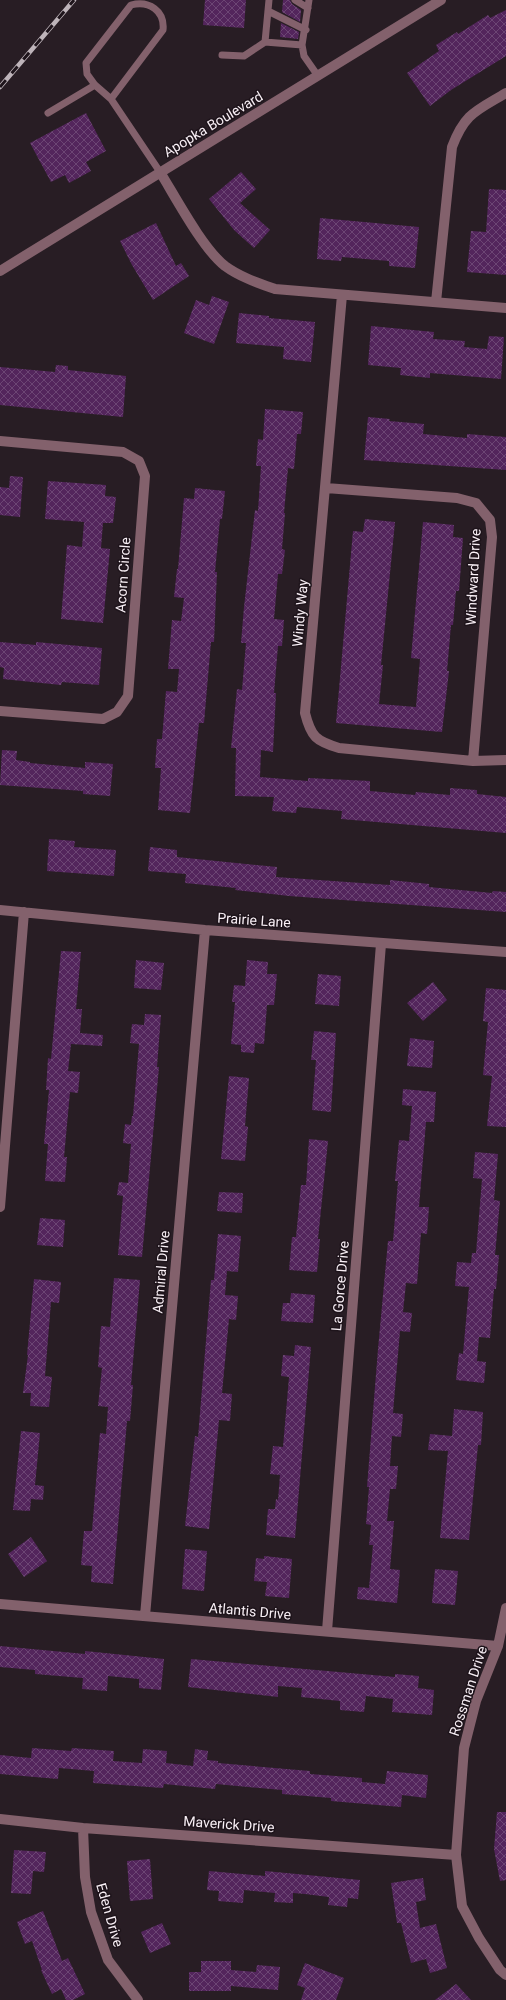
<svg xmlns="http://www.w3.org/2000/svg" width="506" height="2000" font-family="Roboto,sans-serif">
<defs>
<pattern id="building-cross-hatch" width="8" height="8" patternUnits="userSpaceOnUse"><rect width="8" height="8" fill="#53255c"/><path d="M0 0l8 8M0 8l8-8" fill="none" stroke="#6c4574"/></pattern>
</defs>
<rect width="100%" height="100%" fill="#281d24"/>
<path fill="url(#building-cross-hatch)" d="M205,0H246L244,28L203,25Z
M283,0H290L292,4L301,10L300,22L282,12Z
M506,10V56L451,90L430,106L407,73L439,51L436,45L457,32L458,34L488,15L490,18Z
M281,23L299,32L298,39L280,37Z
M86,113L106,151L86,162L91,171L69,183L65,175L51,182L30,143Z
M241,172L256,189L240,203L270,230L254,248L234,230L209,199Z
M489,189L506,190V275L467,272L471,231L486,232Z
M320,218L419,227L415,268L389,266V261L342,257L341,261L317,259Z
M156,223L176,266L181,263L189,276L153,300L132,265L120,241Z
M212,296L229,302L214,344L184,333L196,300L209,305Z
M239,313L269,316V318L315,322L311,362L283,359L284,347L236,343Z
M371,326L434,332L433,339L465,341L464,347L487,349L489,336L504,337L501,379L430,373V378L400,375L401,368L368,365Z
M56,365L68,366V370L126,376L123,417L0,405V367L55,372Z
M265,409L303,412L301,434H297L294,469L288,468L284,513H285L282,549L285,550L282,574H278L274,619L284,620L282,646H278L274,693H276L273,752L261,750L260,777L308,781V778L370,781V791L415,795L416,792L450,795V788L477,790V794L506,797V833L341,819L342,811L297,807L296,813L272,811L274,797L235,796L236,748H231L237,689L242,690L246,643H241L244,607L255,510L258,511L261,466H256L258,439L263,440Z
M368,417L390,419L389,421L424,424L423,434L467,438V434L506,437V470L364,460Z
M10,476L23,477L20,517L0,515V487L9,488Z
M48,481L106,485L105,496L116,497L113,523H103L101,548L110,549L103,623L61,619L67,545L82,547L84,522L45,519Z
M195,488L225,491L222,519H220L215,572H217L214,642H211L204,723H199L190,813L158,810L161,768H155L157,739H162L166,691L177,692L179,669H168L172,620L181,621L184,598L174,597L177,569H178L184,498L194,499Z
M365,519L395,522L381,665H383L379,704L416,707L420,659L411,658L423,522L454,525L453,537L463,538L459,591H456L453,625H451L447,671H449L442,732L336,723L353,531L363,532Z
M0,642L36,645V642L102,648L99,685L62,682L61,685L3,679L4,668L0,667Z
M2,750L17,751L16,760L30,762V763L85,768V762L113,764L110,796L83,794V791L0,785Z
M49,839L75,841L74,847L116,850L114,876L47,871Z
M150,847L177,850V857L277,867L276,877L390,885V880L429,884V887L492,893L493,891L506,892V912L289,896L235,890L236,888L185,883L186,874L148,871Z
M61,951L81,952L76,1009H82L80,1033L103,1035L102,1046L71,1044L68,1071L80,1072L78,1093L70,1092L64,1157H67L65,1182L45,1181L48,1144H44L49,1090H46L48,1058L51,1059Z
M136,960L164,963L161,990L134,988Z
M247,960L268,962L267,974H277L274,1005H267L264,1044L255,1043L254,1053L241,1052V1045L231,1044L235,1002H232L234,985L245,986Z
M318,974L341,976L339,1006L315,1004Z
M433,982L447,1000L423,1021L407,1003Z
M486,988L506,990V1127L487,1126L492,1076L483,1075L488,1022L483,1021Z
M145,1014L161,1015L157,1067H159L142,1257L118,1255L123,1196L117,1195L119,1182L128,1183L130,1155L131,1144L123,1143L125,1124L131,1125L132,1116H133L139,1044L130,1043L132,1024L144,1025Z
M314,1031L336,1033L331,1112L312,1110L316,1060H311Z
M410,1038L434,1041L432,1068L407,1066Z
M229,1076L249,1078L245,1126L248,1127L245,1161L221,1159Z
M403,1089L436,1092L434,1122H426L419,1207H429L427,1234L421,1233L417,1284L406,1283L403,1312L412,1313L410,1332L400,1331L394,1401L393,1413L403,1414L401,1437L392,1436L390,1466H398L396,1489H390L387,1521H394L390,1569L400,1570L397,1603L357,1599L358,1587L369,1588L373,1545H369L371,1525L366,1524L369,1487H367L378,1349L388,1241H393L398,1181H395L399,1140L409,1141L412,1106L402,1105Z
M309,1139L328,1141L318,1239H320L317,1272L289,1270L292,1237H296L301,1185H306Z
M475,1152L498,1154L494,1200L500,1201L495,1255H499L496,1289H494L490,1338L479,1337L477,1361L486,1362L484,1383L456,1380L459,1353L463,1354L469,1287L455,1286L457,1262L471,1263L472,1253H476L482,1179L473,1178Z
M219,1192L243,1193L242,1213L217,1211Z
M40,1218L65,1220L63,1247L37,1245Z
M218,1234L241,1236L238,1272L227,1271L225,1295L238,1296L236,1320L229,1319L222,1393L232,1394L230,1421L219,1420L209,1529L185,1526L195,1436L198,1437L211,1280H214Z
M114,1278L140,1280L131,1385H133L130,1421H127L113,1584L91,1582L92,1566L81,1565L84,1531H92L100,1433L106,1434L108,1407L98,1406L102,1368L98,1367L101,1326L110,1327Z
M34,1279L61,1282L59,1303L51,1302L45,1376L52,1377L49,1407L30,1406L31,1393H23L28,1355H27Z
M291,1293L315,1295L313,1323L281,1321L283,1303H290Z
M295,1345L311,1347L295,1538L266,1535L268,1509H275L276,1499L278,1500L280,1475L270,1474L273,1446L283,1447L289,1377L281,1376L283,1355L294,1356Z
M454,1409L483,1412L481,1445H478L469,1540L440,1538L448,1451L428,1450L430,1434L452,1436Z
M21,1431L40,1433L35,1485L44,1486L43,1500L31,1499L30,1511L13,1510Z
M31,1537L47,1561L24,1577L8,1554Z
M185,1549L207,1551L204,1591L182,1589Z
M264,1556L292,1559L289,1598L265,1596L267,1582L254,1581L256,1558L264,1559Z
M435,1569L458,1571L455,1605L432,1603Z
M0,1646L85,1654V1651L164,1659L161,1690L139,1688V1679L108,1676L107,1691L82,1689L83,1678L35,1674V1670L0,1667Z
M191,1659L395,1677V1674L419,1676L418,1688L434,1690L432,1715L392,1712L393,1699L366,1696L364,1712L340,1710V1701L301,1697L302,1688L278,1686V1697L188,1687Z
M32,1748L71,1751L72,1748L114,1751L113,1761L142,1763L143,1749L167,1751L166,1763L193,1766L195,1749L208,1751L207,1760L218,1761V1763L310,1771V1774L362,1778V1782L385,1784L387,1771L428,1775L426,1798L402,1795L401,1807L331,1801V1798L282,1794V1790L216,1784L215,1789L164,1784L163,1788L93,1783L94,1771L59,1768L58,1779L0,1774V1755L31,1758Z
M497,1812H506V1880L500,1881L494,1849Z
M14,1850L46,1852L44,1872L33,1871L31,1894L11,1893Z
M150,1859L153,1899L130,1901L127,1861Z
M209,1871L265,1876V1871L360,1880L358,1899L348,1898L347,1907L328,1905L329,1897L305,1894L293,1893V1903L274,1902L275,1893L244,1890L243,1903L218,1901L219,1891L207,1890Z
M423,1878L426,1900L416,1902L420,1928L436,1924L447,1968L430,1973L426,1959L411,1963L401,1923H397L391,1883Z
M43,1911L62,1961L68,1958L85,1994L73,2000H66L61,1989L52,1994L41,1970H42L32,1941L25,1944L17,1922Z
M162,1923L171,1944L150,1953L141,1932Z
M201,1961H231V1970L256,1972L257,1965L280,1967L278,1990L231,1986V1991H189V1972H201Z
M305,1963L344,1978L336,2000H301L305,1988L297,1985Z
M456,1984L471,2000H435Z"/>
<g fill="none" stroke-linecap="round" stroke-linejoin="round">
<path stroke="#83616c" stroke-width="7" d="M269,0L265,42L302,45
M295,0L308,8
M309,0L302,45L304,56L318,76
M268,11L306,30
M222,55L244,56L265,42
M111,99L163,30C165,11 149,0 131,5L86,63L87,74L95,85L111,99L160,172
M48,113L95,85"/>
<path stroke="#83616c" stroke-width="10" d="M160,172C176,198 203,249 225,266C240,277 258,283 275,289L506,308
M342,295L305,713C311,737 316,741 339,748L473,761L506,760
M436,302L452,147C465,113 476,111 506,93
M0,441L123,452L139,461L145,476L128,696L117,712L103,719L0,711
M326,488L457,498L476,503L490,520L492,537L473,761
M0,910L205,930L506,952
M0,1207L24,912
M0,1604L498,1646
M506,1608L498,1646L476,1701L464,1748L456,1855L462,1906L479,1938L500,1970L506,1975
M145,1616L205,930
M327,1631L381,944
M0,1819L83,1828L456,1855
M83,1828L85,1877L91,1912L108,1960L138,2000"/>
<path stroke="#83616c" stroke-width="10" d="M0,271L441,0"/>
<g stroke="#beb4ba" stroke-width="4.5">
<path id="rail" d="M0,87L74,0"/>
</g>
<use href="#rail" stroke="#1e141b" stroke-width="3" stroke-dasharray="9" stroke-linecap="butt"/>
</g>
<g text-anchor="middle" stroke-width="3" stroke-linejoin="round" paint-order="stroke">
<g font-size="14" fill="#f8eff5" stroke="#1e141b">
<text transform="translate(213 124) rotate(-31)" y="5">Apopka Boulevard</text>
<text transform="translate(123 575) rotate(-86)" y="5">Acorn Circle</text>
<text transform="translate(473 577) rotate(-87)" y="5">Windward Drive</text>
<text transform="translate(300 613) rotate(-85)" y="5">Windy Way</text>
<text transform="translate(254 920) rotate(4)" y="5">Prairie Lane</text>
<text transform="translate(161 1272) rotate(-85)" y="5">Admiral Drive</text>
<text transform="translate(340 1286) rotate(-85)" y="5">La Gorce Drive</text>
<text transform="translate(250 1611) rotate(5)" y="5">Atlantis Drive</text>
<text transform="translate(468 1691) rotate(-72)" y="5">Rossman Drive</text>
<text transform="translate(229 1824) rotate(4)" y="5">Maverick Drive</text>
<text transform="translate(110 1915) rotate(74)" y="5">Eden Drive</text>
</g>
</g>
</svg>
